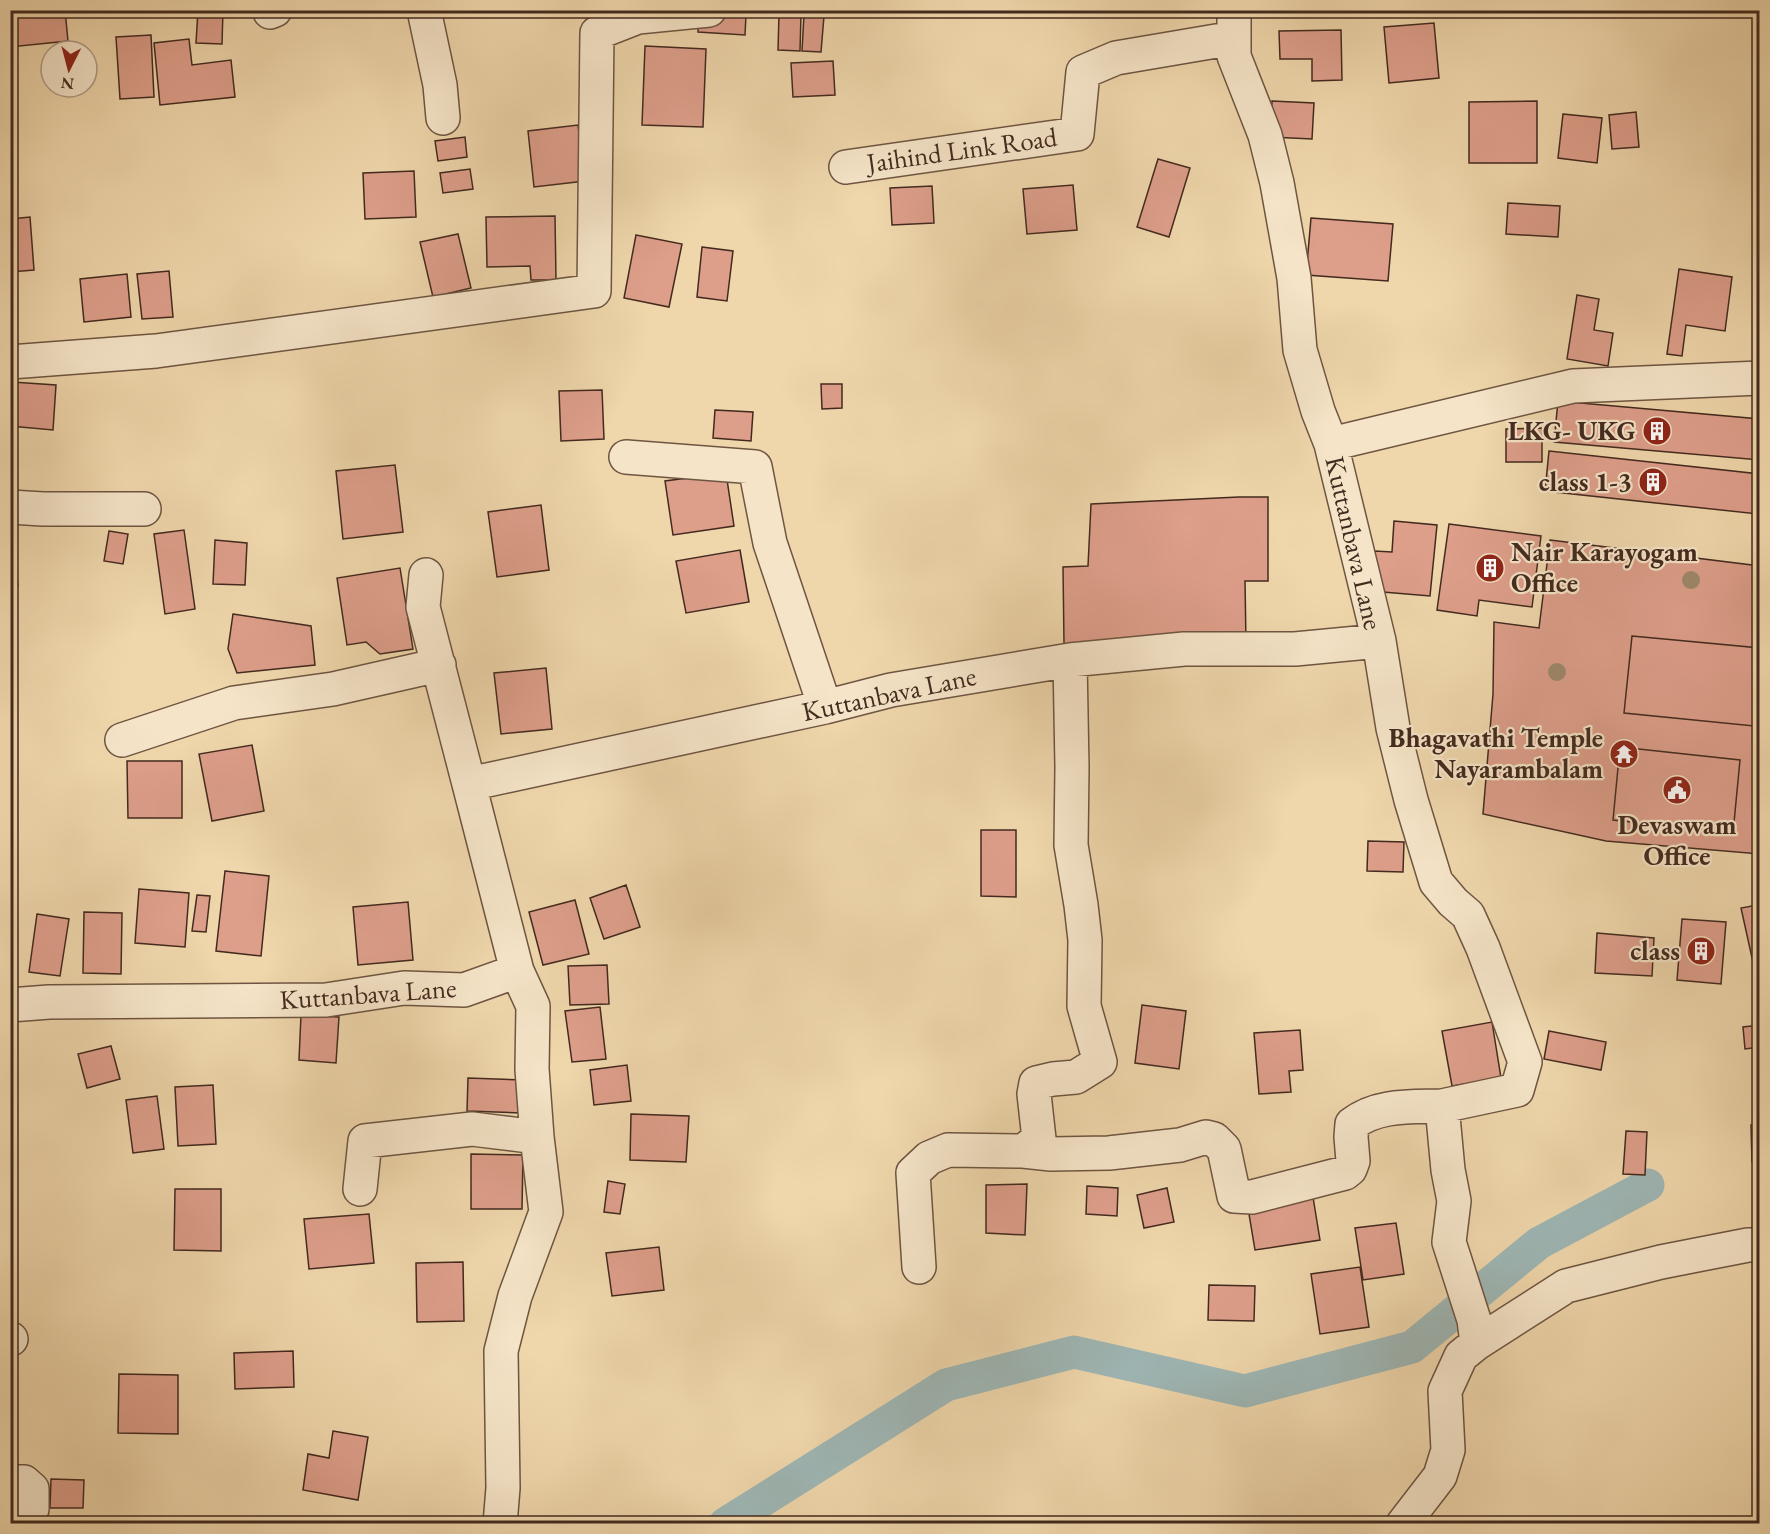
<svg xmlns="http://www.w3.org/2000/svg" width="1770" height="1534" font-family="'EB Garamond',serif">
<rect width="100%" height="100%" fill="#efd6ab"/>
<filter id="stains"><feTurbulence type="fractalNoise" baseFrequency=".00333" numOctaves="4"/><feColorMatrix values="0 0 0 0 .2 0 0 0 0 .09 0 0 0 0 .02 0 0 0 .5 -.17"/></filter>
<radialGradient id="worn" r=".72"><stop offset=".6" stop-color="#630" stop-opacity="0"/><stop offset="1" stop-color="#630" stop-opacity=".3"/></radialGradient>
<g fill="none" stroke-linecap="round" stroke-linejoin="round">
<path stroke="#9eb6b4" stroke-width="33" d="M725,1524L946,1385L1074,1352L1245,1391L1412,1347L1539,1243L1648,1185"/>
</g>
<path fill="#dd9e8a" stroke="#432a1f" stroke-width="1.5" d="M10,10H65L68,41L10,47Z
M198,10H223L222,44L196,43Z
M699,12L746,15L745,35L698,32Z
M779,14H801L800,51L778,50Z
M804,15L824,16L821,52L802,51Z
M1434,23L1439,78L1389,83L1384,27Z
M1341,30L1342,80L1312,81V59H1280L1279,31Z
M151,35L154,97L120,99L116,37Z
M189,39L192,65L231,60L235,97L160,105L154,43Z
M645,46L706,49L703,127L642,125Z
M833,61L835,95L793,97L791,63Z
M1272,101L1314,103L1312,139L1270,137Z
M1537,101V163H1469V102Z
M1636,112L1639,147L1612,149L1609,115Z
M1563,114L1602,118L1597,163L1558,158Z
M578,125L585,181L534,187L528,131Z
M465,137L467,157L438,161L435,141Z
M1158,159L1190,168L1169,237L1137,227Z
M470,169L473,189L443,193L440,173Z
M414,171L416,217L365,219L363,173Z
M1073,185L1077,230L1027,234L1023,189Z
M932,186L934,223L892,225L890,188Z
M1508,203L1560,206L1558,237L1506,234Z
M555,216L556,280H531L530,266L487,267L486,217Z
M30,217L34,270L10,272V219Z
M1311,218L1393,224L1388,281L1306,275Z
M458,234L471,288L433,297L420,242Z
M636,235L682,244L669,307L624,298Z
M702,247L733,251L727,301L697,297Z
M1679,269L1732,277L1725,331L1686,325L1682,356L1667,354Z
M169,271L173,317L142,319L137,274Z
M127,274L131,317L84,322L80,279Z
M1577,295L1599,299L1594,330L1613,333L1608,366L1567,359Z
M12,382L56,385L53,430L10,426Z
M821,384H842V408L822,409Z
M602,390L604,439L561,441L559,391Z
M1558,401L1760,419V460L1554,442Z
M715,410L753,412L751,441L713,438Z
M1542,428V462H1506V429Z
M1549,451L1760,474L1758,514L1545,491Z
M395,465L403,532L343,539L336,471Z
M726,473L734,526L673,535L665,481Z
M1239,497H1268V581H1245L1246,643L1064,644L1063,567L1088,566L1091,504Z
M541,505L549,570L497,577L488,512Z
M10,521L18,586L10,587Z
M1394,521L1437,525L1430,596L1371,591L1375,551L1392,552Z
M1449,524L1541,536L1532,607L1479,600L1477,616L1437,610Z
M184,530L195,609L165,614L154,534Z
M109,531L128,534L123,564L104,561Z
M215,540L247,543L245,585L213,584Z
M1550,540L1760,566V854L1606,841L1483,814L1493,694L1494,622L1539,628Z
M740,550L749,602L686,613L676,561Z
M400,568L413,649L380,654L366,642L347,645L337,578Z
M233,614L311,626L315,665L237,673L228,649Z
M1632,636L1760,648L1755,663L1760,664V707H1756L1754,726L1624,713Z
M546,668L552,729L501,734L494,673Z
M252,745L264,811L212,821L199,754Z
M1620,747L1740,760L1733,833L1613,820Z
M127,761H182V818H128Z
M981,830H1016V897L981,896Z
M1368,841L1404,842L1403,872L1367,871Z
M225,871L269,876L261,956L216,951Z
M626,885L640,927L604,939L590,898Z
M139,889L189,893L185,947L135,943Z
M197,895L210,896L206,932L192,931Z
M575,900L589,954L543,965L529,912Z
M408,902L413,960L358,965L353,907Z
M1757,905L1760,916V966L1754,967L1741,908Z
M84,912L122,913L121,974L83,973Z
M37,914L69,919L60,976L29,972Z
M1682,919L1726,922L1721,984L1677,980Z
M1597,933L1654,938L1652,976L1595,973Z
M607,965L609,1004L570,1005L568,966Z
M1142,1005L1186,1011L1179,1069L1135,1063Z
M600,1007L606,1059L572,1062L565,1011Z
M301,1015L339,1017L336,1063L299,1060Z
M1492,1022L1501,1078L1452,1086L1442,1031Z
M1760,1025V1047L1745,1049L1743,1027Z
M1300,1030L1303,1070L1289,1071L1291,1092L1259,1094L1254,1033Z
M1549,1031L1606,1042L1601,1070L1544,1059Z
M111,1046L120,1079L87,1088L78,1054Z
M627,1065L631,1101L594,1105L590,1070Z
M468,1078L523,1080L522,1113L467,1111Z
M213,1085L216,1144L178,1146L175,1087Z
M157,1096L164,1149L133,1153L126,1100Z
M631,1114L689,1116L686,1162L630,1160Z
M1751,1125H1760V1161L1752,1162Z
M1626,1131L1647,1132L1645,1175L1623,1174Z
M471,1154L523,1155L522,1209H471Z
M608,1181L625,1184L620,1214L604,1212Z
M1027,1184L1025,1235L986,1233V1185Z
M1087,1186L1118,1188L1117,1216L1086,1214Z
M1167,1188L1174,1222L1144,1228L1137,1195Z
M175,1189H221V1251L174,1250Z
M1312,1191L1320,1240L1255,1250L1247,1202Z
M369,1214L374,1263L309,1269L304,1219Z
M1396,1223L1404,1274L1363,1280L1355,1228Z
M659,1247L664,1290L612,1296L606,1253Z
M463,1262L464,1321L417,1322L416,1263Z
M1360,1267L1369,1327L1320,1334L1311,1274Z
M1209,1285L1255,1286L1254,1321L1208,1320Z
M293,1351L294,1387L235,1389L234,1353Z
M119,1374L178,1375V1434L118,1433Z
M333,1431L368,1437L358,1500L303,1490L308,1454L329,1458Z
M51,1479L84,1480L83,1508H50Z"/>
<g fill="none" stroke-linecap="round" stroke-linejoin="round">
<g stroke="#6e5542" stroke-width="36">
<path id="minor" d="M424,10L440,85L443,118
M1234,10V56L1265,135L1277,183L1294,278L1300,350L1318,411L1331,444
M270,12L275,10
M846,167L1077,134L1083,72L1116,58L1234,38
M10,362L156,351L594,291L597,33L638,17L709,10
M626,457L755,467L770,543L825,707
M10,507L43,509H144
M426,575L423,607L469,784
M1379,641L1393,728L1411,800L1436,882L1453,902L1468,915L1483,948L1525,1062L1517,1090L1442,1106L1448,1170L1454,1201L1449,1242L1474,1320L1477,1343
M122,740L234,703L333,689L439,665
M10,1005L49,1002L326,1000L404,988L464,990L517,971L469,784L825,707L891,690L1070,660L1184,649H1295L1379,641L1331,444L1573,386L1760,378
M1023,1151L1039,1139L1034,1094L1036,1083L1053,1079L1076,1077L1100,1062L1084,1006L1085,940L1081,905L1071,845L1072,767L1070,660
M360,1189L365,1141L472,1129L537,1137
M919,1267L913,1173L929,1158L948,1150L1023,1151L1051,1154L1109,1153L1180,1145L1206,1137L1214,1139L1224,1149L1234,1196L1252,1197L1345,1173L1350,1169L1353,1161L1351,1137L1352,1124C1378,1104 1411,1107 1442,1106
M10,1339H11
M10,1482H24L32,1489V1509
M500,1524L503,1488L501,1351L515,1296L546,1212L537,1137L532,1069L533,1006L517,971
M1403,1524L1440,1476L1448,1450L1445,1391L1461,1356L1477,1343L1566,1286L1661,1262L1748,1245H1760"/>
</g>
<use href="#minor" stroke="#f5e4c8" stroke-width="33"/>
</g>
<g fill="#9d886a">
<circle cx="1691" cy="580" r="9"/>
<circle cx="1557" cy="672" r="9"/>
</g>
<defs>
<g id="building-disc" transform="scale(1.5)"><circle r="9.5" fill="#8f2418" stroke="#f5e4c8"/><path d="M-4-6H4V6H1V3H-1V6H-4ZM-2.5-4.3h1.7v1.8h-1.7ZM.8-4.3h1.7v1.8H.8ZM-2.5-1h1.7V.8h-1.7ZM.8-1h1.7V.8H.8Z" fill="#fff"/></g>
<g id="temple-disc" transform="scale(1.5)"><circle r="9.5" fill="#8f2418" stroke="#f5e4c8"/><path d="M0-6L5-2H3V0L6.5 2.5H4V6H1.5V3h-3V6H-4V2.5H-6.5L-3 0V-2H-5Z" fill="#fff"/></g>
<g id="civic-disc" transform="scale(1.5)"><circle r="9.5" fill="#8f2418" stroke="#f5e4c8"/><path d="M-.6-6.5H3V-4.5H.6V-3L4-1V1h2V6H-6V1h2V-1L-.6-3ZM-1.2 2.5V6h2.4V2.5Z" fill="#fff"/></g>
</defs>
<g fill-rule="evenodd">
<use href="#building-disc" x="1657" y="431"/>
<use href="#building-disc" x="1653" y="482"/>
<use href="#building-disc" x="1490" y="568"/>
<use href="#temple-disc" x="1624" y="754"/>
<use href="#civic-disc" x="1677" y="790"/>
<use href="#building-disc" x="1701" y="951"/>
</g>
<g text-anchor="middle" stroke-width="4.5" stroke-linejoin="round" paint-order="stroke">
<g font-size="27" fill="#432a1f" stroke="#f5e4c8">
<text transform="translate(962 150) rotate(-8)" y="9">Jaihind Link Road</text>
<text transform="translate(1354 543) rotate(77)" y="9">Kuttanbava Lane</text>
<text transform="translate(889 694) rotate(-12)" y="9">Kuttanbava Lane</text>
<text transform="translate(368 994) rotate(-4)" y="9">Kuttanbava Lane</text>
</g>
<g font-size="27" font-weight="bold" fill="#432a1f" stroke="#f5e4c8" text-anchor="end">
<text x="1636" y="440">LKG- UKG</text>
<text x="1632" y="491">class 1-3</text>
<text x="1511" y="561" text-anchor="start">Nair Karayogam<tspan x="1511" dy="31">Office</tspan></text>
<text x="1603" y="747">Bhagavathi Temple<tspan x="1603" dy="31">Nayarambalam</tspan></text>
<text x="1677" y="834" text-anchor="middle">Devaswam<tspan x="1677" dy="31">Office</tspan></text>
<text x="1680" y="960">class</text>
</g>
</g>
<rect width="1770" height="1534" fill="none" stroke="#efd6ab" stroke-width="36"/>
<rect x="12" y="12" width="1746" height="1510" fill="none" stroke="#432a1f" stroke-width="3"/>
<rect x="18" y="18" width="1734" height="1498" fill="none" stroke="#432a1f" stroke-width="1.5"/>
<g transform="translate(69 69) rotate(186)"><circle r="28" fill="#f5e4c8" stroke="#ae9a84" stroke-width="1.5"/>
<path d="M0-4.5L10 22L0 15L-10 22Z" fill="#8f2418"/>
<text y="-9" font-size="16" font-weight="bold" text-anchor="middle" fill="#432a1f">N</text>
</g>
<rect width="100%" height="100%" filter="url(#stains)"/>
<rect width="100%" height="100%" fill="url(#worn)"/>
</svg>
